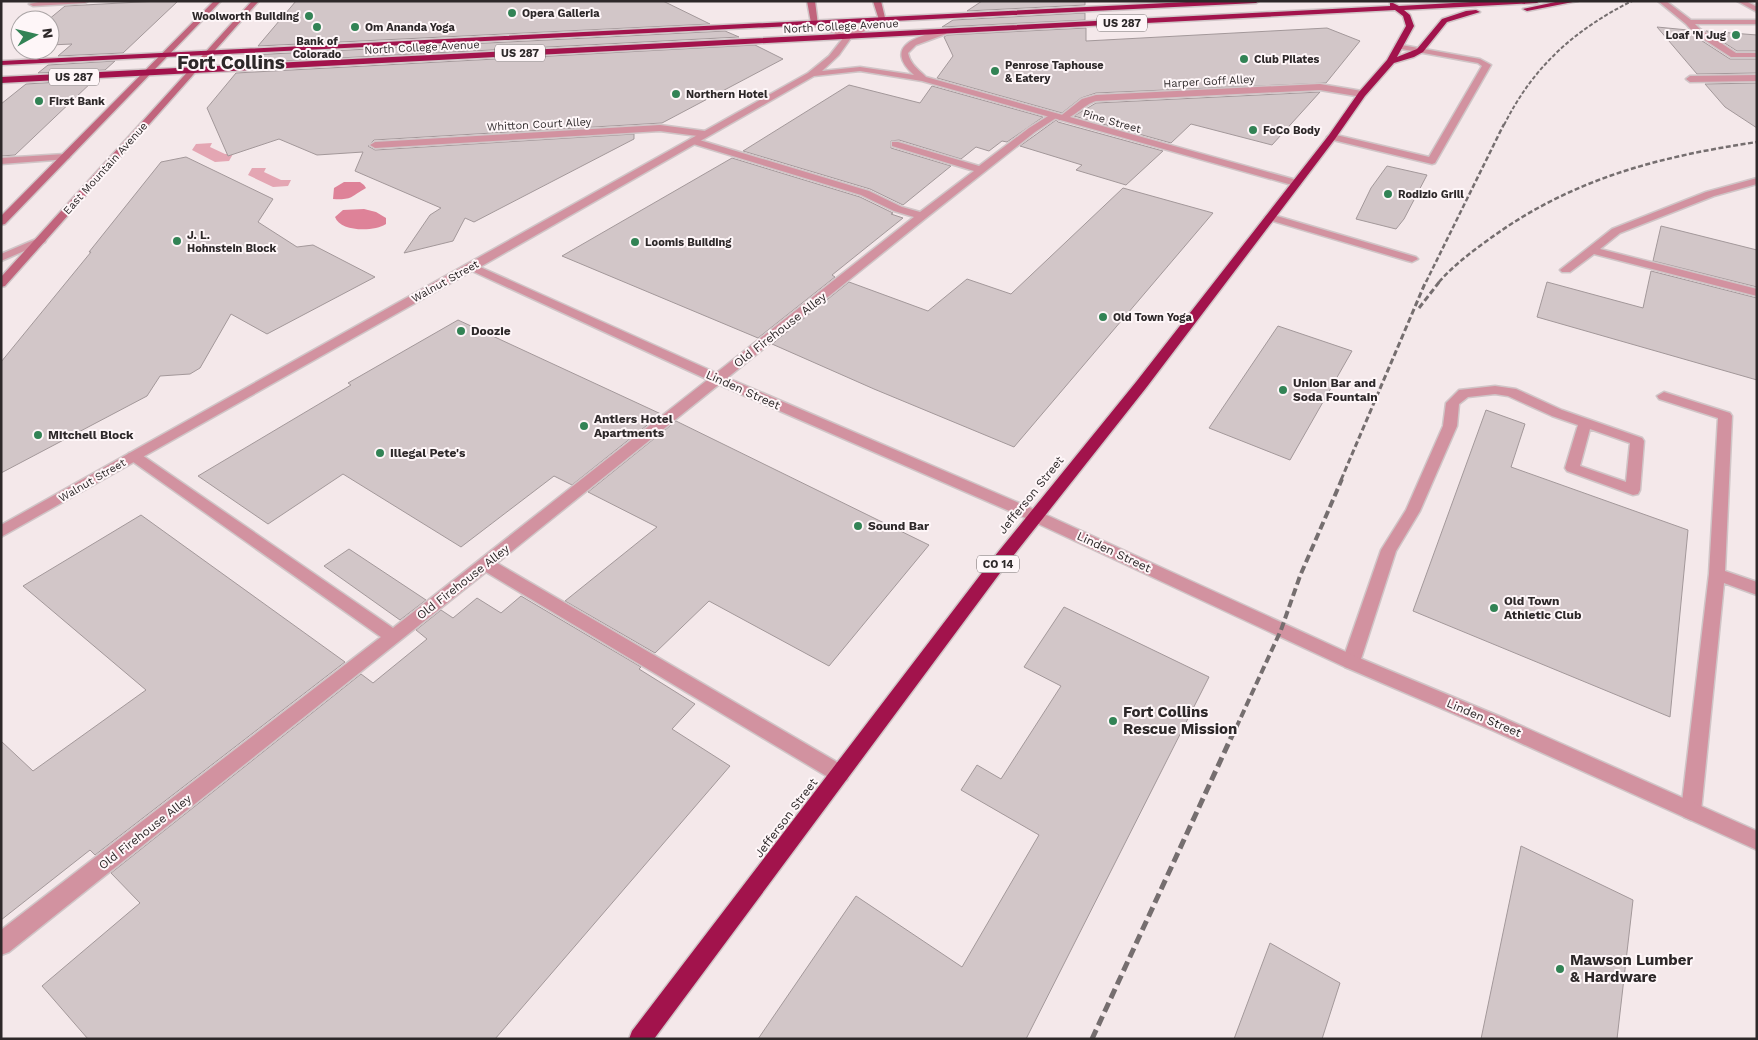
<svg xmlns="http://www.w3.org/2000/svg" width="1758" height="1040" font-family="'Work Sans',sans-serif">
<rect width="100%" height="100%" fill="#f4e8ea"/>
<path fill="#e4a6b3" d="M212,143L210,147L225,154H233L229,161L215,162L192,150L196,144Z
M252,168H266L264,172L281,180H291L288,186L273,187L248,175Z"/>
<path fill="#de8298" d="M344,182H360L364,185L366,188C350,197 353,200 333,199L334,188Z
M364,209L376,212L386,218V224C374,232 340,232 335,217L343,210Z"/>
<path fill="#d2c6c8" stroke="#a3989a" d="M159,1H178L123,53L58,56L72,44L50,45V20H48L65,6Z
M296,1H663L710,24L258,46Z
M982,1H1085V5L967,11Z
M1085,13V20L942,27L953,20Z
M1657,27L1688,30L1693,35L1730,59H1757V73L1697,74Z
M1086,28V41L1327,28L1360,41L1326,83L1096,93L1081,98L1062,113L937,78L953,56L944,37L947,35Z
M725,31L739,37L244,63L251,55Z
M1706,31L1757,35V51H1737Z
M755,45L783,59L662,123L374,140L368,146L375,150L634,134V139L474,222L465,218L453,241L404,253L430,215L441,208L355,171L363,152L317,155L279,139L228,156L207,108L236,73Z
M115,61L105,70L38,73L48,65Z
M94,80L15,155L1,156V104L26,84Z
M1757,83V128L1725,107L1705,84Z
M849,85L920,103L932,86L1043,117L1007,142L1002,141L989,151L976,147L961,159L899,140L891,141V148L951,166L903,205L870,189L743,151Z
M1320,92L1272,145L1191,124L1171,143L1074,116L1096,103Z
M1056,120L1058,122L1163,151L1126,185L1076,170L1082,165L1020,146Z
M186,157L273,199L258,222L297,247L313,245L375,277L267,334L231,314L200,368L190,374L160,376L147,396L1,473V362L91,252H89L161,162Z
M732,158L860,197L893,213L891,214L903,218L832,275L835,277L758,338L562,256Z
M1387,166L1427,175L1404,219L1396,229L1356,219L1371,188Z
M1123,188L1213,213L1014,447L874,389L772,344L849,282L928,311L967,279L1011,294Z
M1661,226L1757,250V287L1653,261Z
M1651,271L1757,298V380L1537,317L1547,282L1643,308Z
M458,320L661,414L572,485L554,476L461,547L343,474L268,524L198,476L351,385L348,383Z
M1278,326L1352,351L1290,460L1209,428Z
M1486,410L1525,424L1511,467L1688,530L1670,717L1413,611Z
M676,421L929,545L829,666L709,601L655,653L565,601L657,527L588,492Z
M141,515L345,662L95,855L90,850L1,920V741L33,771L146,690L23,586Z
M349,549L426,600L400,620L324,566Z
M521,596L641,667L639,669L695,704L672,729L730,766L495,1039H88L42,986L140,903L111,873L361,674L373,683L427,639L416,630L441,610L453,618L477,598L501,613Z
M1064,607L1209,677L1026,1039H758L856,896L962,967L1039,835L961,790L977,765L1001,779L1061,686L1024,667Z
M1521,846L1633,900L1617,1039H1481Z
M1270,943L1340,983L1322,1039H1234Z"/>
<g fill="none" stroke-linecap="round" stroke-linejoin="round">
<g stroke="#d0c5c7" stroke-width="3">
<path id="lane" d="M43,1H88L85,3L33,6L29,4Z
M1658,1H1666L1691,20H1757V24H1695L1700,29L1736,53H1757V57H1731L1694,33L1686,24Z
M1737,1H1746L1757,7V12Z
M1396,44L1480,59L1491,65L1435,163L1432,164L1329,139L1327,137L1332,134L1429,157L1482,66L1478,63L1396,48Z
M1757,75V81L1690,82L1686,79L1690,76Z
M1320,84L1362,91L1366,94L1362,97L1320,90L1096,101C1084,104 1071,121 1059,120L1058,118L1082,99L1096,95Z
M1053,113L1057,116L1056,118L1035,132L926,218L497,563L847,768L849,774L847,780L840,782L833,780L486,572L9,952L1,955V930L381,637L129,459L127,456L129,453H139L393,628L914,217L894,211L861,195L690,143V139H696L869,191L902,207L920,212L974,171L892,146V142H898L979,166L1029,128Z
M660,125L705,131L710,134L705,137L660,131L375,148L370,145L375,142Z
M65,154L70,157L68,159L1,164V158Z
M1757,178V184L1714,196L1620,233L1600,249L1757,289V296L1594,254L1570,272H1562L1560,270L1612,229L1706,192Z
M1270,214L1416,257L1418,259L1412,262L1408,261L1266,219L1265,217Z
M1495,386L1516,389L1562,410L1642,438L1644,441L1640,490L1638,494L1633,495L1567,471L1565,468L1578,425L1552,416L1508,396L1495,394L1468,397L1459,404L1457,426L1420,511L1396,551L1360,662L1357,667L1351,669L1345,667L1342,662L1381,550L1406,510L1443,426L1446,403L1459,390ZM1590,429L1630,443L1626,482L1580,466Z
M1664,392L1730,413L1732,416L1725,571L1757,582V595L1724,583L1701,811L1698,817L1691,820L1684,817L1681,811L1709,574L1718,418L1659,399L1657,396Z"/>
</g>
<g stroke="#d0c5c7" stroke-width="3">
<path id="street" d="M880,18L887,20L851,38L839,55L822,71L860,67L914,75C882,46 918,36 943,30L947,32L946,34L916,45L908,53C910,64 918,69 926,77L1300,181L1301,183L1300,185H1292L922,81L860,71L814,76L480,267L723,376L1040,512L1357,657L1506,719L1757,831V850L1494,731L1345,667L1030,520L713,382L472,271L1,537V525L808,73L829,56L844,37L812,25V21H818L848,33Z
M41,237L45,238L46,240L45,242L1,261V254Z"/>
</g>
<g stroke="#d0c5c7" stroke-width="3">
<path id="secondary" d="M214,1H221L5,224L1,225V216Z
M252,1H259L5,286L1,287V277Z
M807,1H815L818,25L811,23Z
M873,1H881L886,22L879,20Z"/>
</g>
<g stroke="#d0c5c7" stroke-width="3">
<path id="highway" d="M1207,1H1259L1256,3L1,65V61Z
M1490,1H1540L1537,3L1404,10L1410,15L1414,26L1397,57L1417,49L1442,19L1466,11L1476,10L1480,12L1447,22L1423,52L1414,57L1394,63L1365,96L1335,139L1146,388L1006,565L654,1039H629L632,1031L994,557L1136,382L1329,135L1359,92L1387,60L1406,26L1403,16L1395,10L1,83V77L1390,6V3H1393L1399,6Z
M1560,1H1578L1527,11L1523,9Z"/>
</g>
<use href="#lane" fill="#d292a0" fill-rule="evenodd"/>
<use href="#street" fill="#d292a0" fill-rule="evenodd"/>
<use href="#secondary" fill="#c1647c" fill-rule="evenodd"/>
<use href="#highway" fill="#a2134c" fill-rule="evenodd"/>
<path stroke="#756e6f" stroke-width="2" stroke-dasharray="4 2" stroke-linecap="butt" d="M1504,125C1533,67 1574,30 1632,1"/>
<path stroke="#756e6f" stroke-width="2.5" stroke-dasharray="5 2.5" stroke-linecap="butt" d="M1426,282L1504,124
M1439,282C1453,266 1470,253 1488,240C1571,179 1657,157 1757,142"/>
<path stroke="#756e6f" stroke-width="3" stroke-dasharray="6 3" stroke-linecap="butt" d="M1419,308L1440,281
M1341,480L1426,281"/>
<path stroke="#756e6f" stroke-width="4" stroke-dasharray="8 4" stroke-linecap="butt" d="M1236,728L1281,630L1300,576L1342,479"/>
<path stroke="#756e6f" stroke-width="5" stroke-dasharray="10 5" stroke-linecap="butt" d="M1092,1039L1236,727"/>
</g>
<g fill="#328355" stroke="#fef6f8" stroke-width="2">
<circle cx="512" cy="13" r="5"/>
<circle cx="309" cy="16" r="5"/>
<circle cx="317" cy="27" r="5"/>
<circle cx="355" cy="27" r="5"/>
<circle cx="1736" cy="35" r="5"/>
<circle cx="1244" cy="59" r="5"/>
<circle cx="995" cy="71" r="5"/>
<circle cx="676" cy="94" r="5"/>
<circle cx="39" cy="101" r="5"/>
<circle cx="1253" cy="130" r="5"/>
<circle cx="1388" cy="194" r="5"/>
<circle cx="177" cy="241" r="5"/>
<circle cx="635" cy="242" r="5"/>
<circle cx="1103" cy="317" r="5"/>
<circle cx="461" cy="331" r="5"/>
<circle cx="1283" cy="390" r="5"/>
<circle cx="584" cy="426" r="5"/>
<circle cx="38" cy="435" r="5"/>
<circle cx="380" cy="453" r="5"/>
<circle cx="858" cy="526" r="5"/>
<circle cx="1494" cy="608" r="5"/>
<circle cx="1113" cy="721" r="5"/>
<circle cx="1560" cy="969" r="5"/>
</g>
<g text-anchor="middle" stroke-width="4" stroke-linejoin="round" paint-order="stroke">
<g font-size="11" font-weight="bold" fill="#2d2829" stroke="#fef6f8" text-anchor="start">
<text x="522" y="17">Opera Galleria</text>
<text x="299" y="20" text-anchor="end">Woolworth Building</text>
<text x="365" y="31">Om Ananda Yoga</text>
<text x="1726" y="39" text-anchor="end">Loaf 'N Jug</text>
<text x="317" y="45" text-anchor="middle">Bank of<tspan x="317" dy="13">Colorado</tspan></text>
<text x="1254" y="63">Club Pilates</text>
<text x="1005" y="69">Penrose Taphouse<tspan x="1005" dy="13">&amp; Eatery</tspan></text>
<text x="686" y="98">Northern Hotel</text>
<text x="49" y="105">First Bank</text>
<text x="1263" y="134">FoCo Body</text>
<text x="1398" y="198">Rodizio Grill</text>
<text x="187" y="239">J. L.<tspan x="187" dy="13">Hohnstein Block</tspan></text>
<text x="645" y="246">Loomis Building</text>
<text x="1113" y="321">Old Town Yoga</text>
</g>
<g fill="#fef6f8" stroke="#6c6667" stroke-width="1">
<rect x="1097" y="14.5" width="50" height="17" rx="4"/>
<rect x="495" y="44.5" width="50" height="17" rx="4"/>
<rect x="49" y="68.5" width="50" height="17" rx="4"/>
<rect x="977" y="555.5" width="42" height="17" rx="4"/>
</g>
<g font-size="11" font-weight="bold" fill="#2d2829">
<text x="1122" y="27">US 287</text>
<text x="520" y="57">US 287</text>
<text x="74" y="81">US 287</text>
<text x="998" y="568">CO 14</text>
</g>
<g font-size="11" fill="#2d2829" stroke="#fef6f8">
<text transform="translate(841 26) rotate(-3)" y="4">North College Avenue</text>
<text transform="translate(422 47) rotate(-3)" y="4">North College Avenue</text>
<text transform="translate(1209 81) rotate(-3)" y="4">Harper Goff Alley</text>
<text transform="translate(1112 121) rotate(16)" y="4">Pine Street</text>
<text transform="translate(539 124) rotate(-3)" y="4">Whitton Court Alley</text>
<text transform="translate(105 168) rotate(-48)" y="4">East Mountain Avenue</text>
<text transform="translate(445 281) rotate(-29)" y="4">Walnut Street</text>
<text transform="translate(92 480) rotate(-30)" y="4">Walnut Street</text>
</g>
<g font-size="12" fill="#2d2829" stroke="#fef6f8">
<text transform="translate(780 330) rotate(-38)" y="4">Old Firehouse Alley</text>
<text transform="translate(743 390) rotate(24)" y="4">Linden Street</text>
<text transform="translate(1031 495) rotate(-51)" y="4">Jefferson Street</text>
<text transform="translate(1114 552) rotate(25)" y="4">Linden Street</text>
<text transform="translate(463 582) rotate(-38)" y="4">Old Firehouse Alley</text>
<text transform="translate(1484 718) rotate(23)" y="4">Linden Street</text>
<text transform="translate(786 818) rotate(-53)" y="4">Jefferson Street</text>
<text transform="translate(145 832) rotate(-38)" y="4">Old Firehouse Alley</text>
</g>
<g font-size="12" font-weight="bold" fill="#2d2829" stroke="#fef6f8" text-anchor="start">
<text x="471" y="335">Doozie</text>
<text x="1293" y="387">Union Bar and<tspan x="1293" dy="14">Soda Fountain</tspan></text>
<text x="594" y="423">Antlers Hotel<tspan x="594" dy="14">Apartments</tspan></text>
<text x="48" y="439">Mitchell Block</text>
<text x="390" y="457">Illegal Pete's</text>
<text x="868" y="530">Sound Bar</text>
<text x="1504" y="605">Old Town<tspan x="1504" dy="14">Athletic Club</tspan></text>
</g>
<g font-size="15" font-weight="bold" fill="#2d2829" stroke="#fef6f8" text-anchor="start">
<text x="1123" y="717">Fort Collins<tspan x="1123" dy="17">Rescue Mission</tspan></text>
<text x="1570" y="965">Mawson Lumber<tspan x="1570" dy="17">&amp; Hardware</tspan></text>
</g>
<g font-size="19" font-weight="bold" fill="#2d2829" stroke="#fef6f8">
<text x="231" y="69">Fort Collins</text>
</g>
</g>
<rect width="1758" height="1040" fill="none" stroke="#2d2829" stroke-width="5"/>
<g transform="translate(35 35) rotate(82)"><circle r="24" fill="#fef6f8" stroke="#aaa4a5"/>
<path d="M0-4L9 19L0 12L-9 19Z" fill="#328355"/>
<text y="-8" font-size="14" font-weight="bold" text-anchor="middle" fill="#2d2829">N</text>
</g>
</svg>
